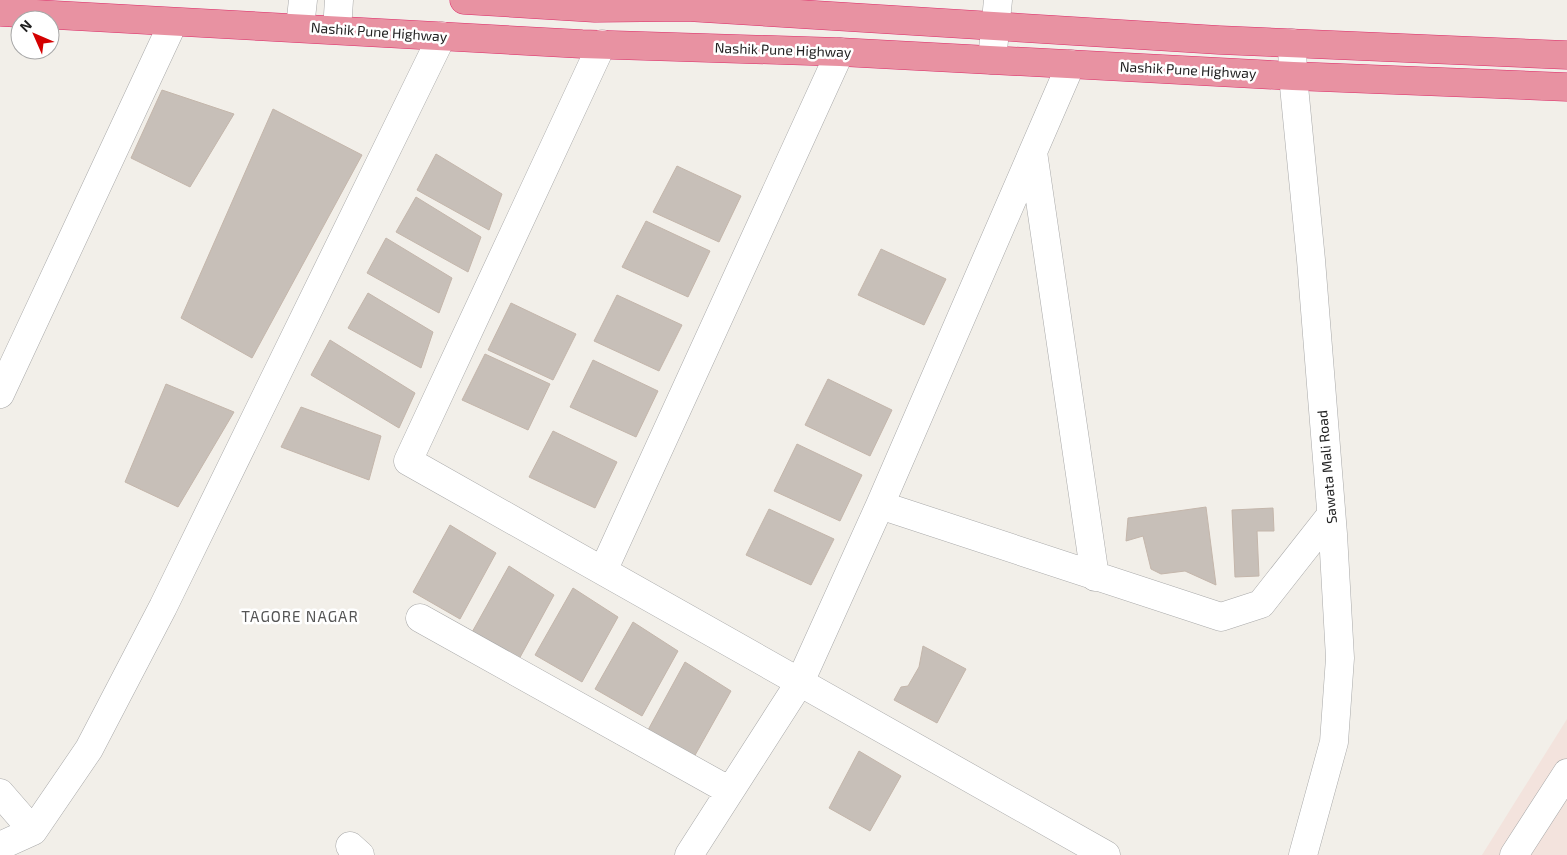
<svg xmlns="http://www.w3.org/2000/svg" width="1567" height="855" font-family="'Exo 2',sans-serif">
<rect width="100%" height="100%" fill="#f2efe9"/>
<path fill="#f3e3dd" d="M1567,719V855H1482Z"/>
<path fill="#c7bfb8" stroke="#c4b6ab" d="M162,90L234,114L190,187L131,158Z
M273,109L362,155L252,358L181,318Z
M436,154L502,194L489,230L417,190Z
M677,166L741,196L719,242L653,212Z
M416,197L481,237L468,272L396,232Z
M646,221L710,251L688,297L622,267Z
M386,238L452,278L439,313L367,273Z
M881,249L946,279L924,325L858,295Z
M368,293L433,332L421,368L348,328Z
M617,295L682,325L659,371L594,341Z
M511,303L576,334L553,380L488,350Z
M330,340L415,393L399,428L311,375Z
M485,354L550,384L528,430L462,400Z
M593,360L658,391L636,437L570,407Z
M828,379L892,410L870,456L805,425Z
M166,384L234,412L178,507L125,482Z
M301,407L381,436L369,480L281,447Z
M553,431L617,462L595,508L529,477Z
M797,444L862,475L840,521L774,491Z
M1206,507L1216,585L1185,571L1161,574L1151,569L1143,536L1126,541L1128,518Z
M1273,508L1274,531H1257L1259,576L1235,577L1232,510Z
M769,509L834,539L811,585L746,555Z
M450,525L496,553L460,619L413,592Z
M509,566L554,595L518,661L471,634Z
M573,588L618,617L582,682L535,655Z
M633,622L678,651L642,716L595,689Z
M923,646L966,669L937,723L894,700L901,687L908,686L919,667Z
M685,662L731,691L694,757L648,730Z
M859,751L901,776L870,831L829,808Z"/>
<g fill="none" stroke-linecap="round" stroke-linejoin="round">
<g stroke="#a9a9a9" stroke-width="29">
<path id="minor" d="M300,27L303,0
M337,30L339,0
M1292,43L1293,76L1311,260L1333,534L1340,658L1334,742L1303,855
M602,44L408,461L1106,855
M992,60L998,0
M1033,152L1095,577
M0,394L173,23
M880,505L1221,617L1261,604L1331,515
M603,571L840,52
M420,618L730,791
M0,793L33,831
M0,846L33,831L89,749L163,607L442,36
M350,846L360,855
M689,855L800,682L880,505L1071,64
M1514,855L1567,773"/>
</g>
<g stroke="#dc2a67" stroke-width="29">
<path id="highway" d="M464,0L595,8L687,7L1219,40L1567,55
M0,12L582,44L840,52L1293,76L1567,87"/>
</g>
<use href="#minor" stroke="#fff" stroke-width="28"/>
<use href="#highway" stroke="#e892a2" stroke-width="28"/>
</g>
<g text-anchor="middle" stroke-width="5" stroke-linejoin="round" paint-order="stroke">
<g font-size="14" fill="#222" stroke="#fff">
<text transform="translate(379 32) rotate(4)" y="5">Nashik Pune Highway</text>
<text transform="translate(783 50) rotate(2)" y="5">Nashik Pune Highway</text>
<text transform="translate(1188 70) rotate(3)" y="5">Nashik Pune Highway</text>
<text transform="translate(1327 467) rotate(-95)" y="5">Sawata Mali Road</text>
</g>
<g font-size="15" letter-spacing="1" fill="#555" stroke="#fff">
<text x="300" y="622">TAGORE NAGAR</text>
</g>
</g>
<g transform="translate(35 35) rotate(315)"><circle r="24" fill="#ffffff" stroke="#a7a7a7"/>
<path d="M0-4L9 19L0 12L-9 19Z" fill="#d40000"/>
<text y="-8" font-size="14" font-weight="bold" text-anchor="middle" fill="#222222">N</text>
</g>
</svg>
